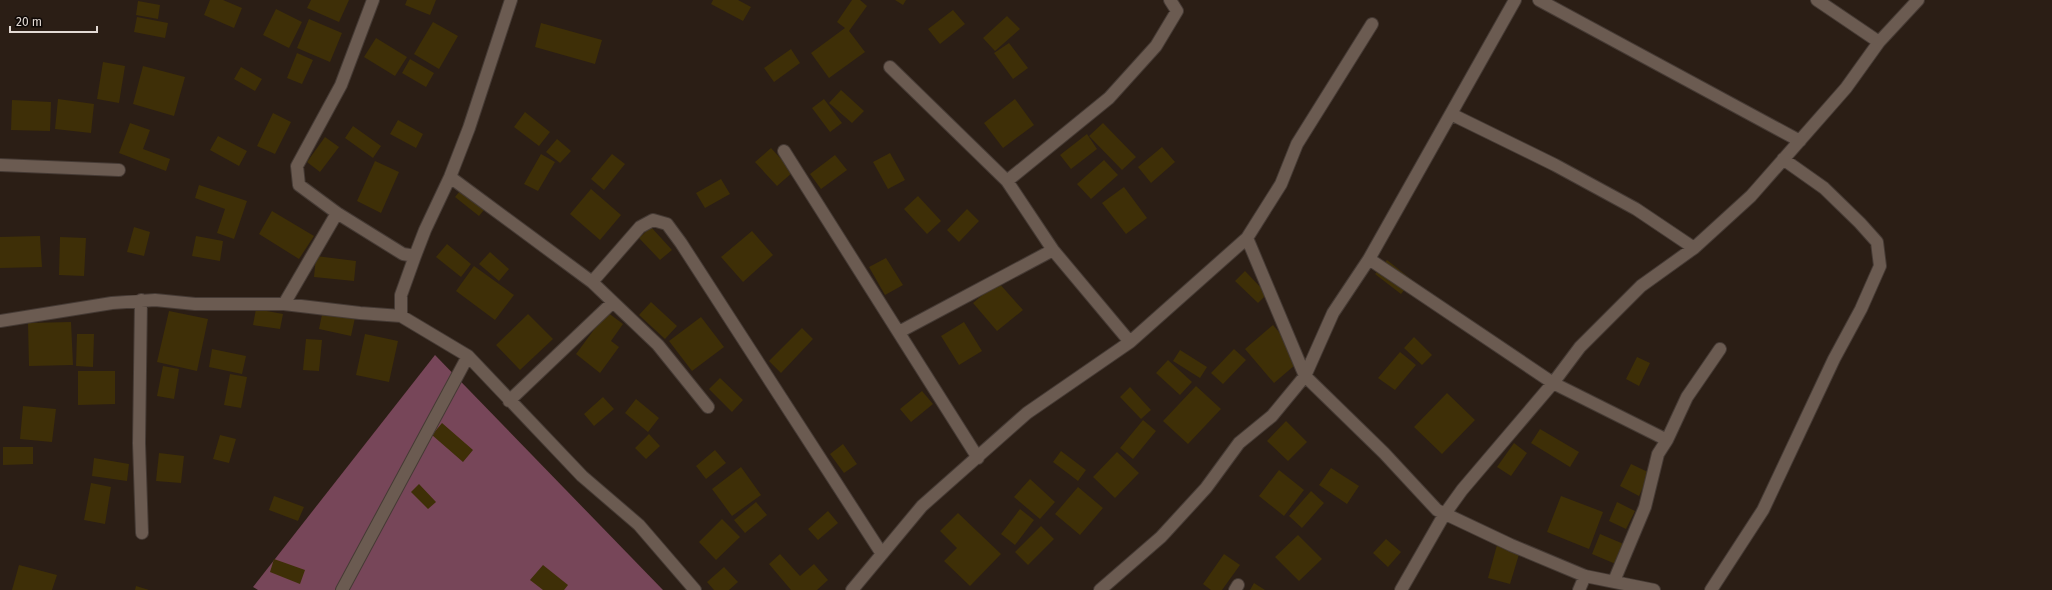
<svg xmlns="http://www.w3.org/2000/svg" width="2052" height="590" font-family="'Fira Sans',sans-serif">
<rect width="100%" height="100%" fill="#2b1e15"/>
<path fill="#774659" d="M435,355L663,590H258L253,587Z"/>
<path fill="#3e2f07" d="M210,0H223L242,8L234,28L204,15Z
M311,0H349L339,22L307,8Z
M407,0H436L430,15L405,5Z
M713,0H738L751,7L743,21L711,4Z
M852,0H860L867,6L849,31L865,52L829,78L811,53L845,28L837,22Z
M895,0H906L903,5Z
M138,1L160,5L158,19L136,15Z
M276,9L302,22L289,48L263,35Z
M953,10L965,24L940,44L928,29Z
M1007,16L1020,29L995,51L983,38Z
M137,17L168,23L165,38L134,32Z
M309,19L342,33L330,62L297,48Z
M433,22L458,36L439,69L414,54Z
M541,23L602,40L595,64L535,47Z
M376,38L407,57L395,76L364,57Z
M1009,43L1028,68L1013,79L994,53Z
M791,49L800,63L774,82L764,68Z
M297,53L313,60L302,84L287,78Z
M410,59L434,73L426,87L402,73Z
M103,62L125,66L119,103L97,99Z
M143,66L185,77L174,116L133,104Z
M241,67L262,79L255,91L234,79Z
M841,90L864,111L852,123L829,103Z
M58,99L94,104L91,133L55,129Z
M824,99L842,123L830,132L812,108Z
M1015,99L1034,125L1003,148L984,123Z
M12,100L51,102L50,131L11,130Z
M525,112L550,132L539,146L514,127Z
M273,113L291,122L275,154L257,146Z
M398,120L423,134L416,148L390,134Z
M130,123L150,130L143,149L170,159L166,171L119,153Z
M1103,123L1136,157L1122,170L1089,136Z
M353,126L381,146L373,158L345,138Z
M1087,134L1097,149L1071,169L1060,155Z
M218,136L247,151L239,166L210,150Z
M325,137L339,147L320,172L307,162Z
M557,139L571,151L560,163L546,152Z
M1162,147L1175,162L1151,183L1138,167Z
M771,148L793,172L777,186L755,162Z
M890,153L905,180L888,189L873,162Z
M541,154L555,162L538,191L524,184Z
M612,154L625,164L604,190L591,179Z
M835,155L847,170L821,189L810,174Z
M1104,160L1118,175L1091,199L1077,184Z
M375,161L399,172L381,213L357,201Z
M721,179L730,194L705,208L696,193Z
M199,185L247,201L234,239L217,233L225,209L195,198Z
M464,186L488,205L479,216L455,197Z
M1124,187L1147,218L1126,234L1102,203Z
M591,189L621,215L600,240L570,214Z
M918,196L941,221L927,234L904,209Z
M967,209L979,221L959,242L947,230Z
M272,211L314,236L299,259L259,234Z
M134,227L150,232L144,256L127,252Z
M651,227L672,250L660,260L639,238Z
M752,231L773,255L743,282L721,257Z
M40,236L42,267L0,268V237Z
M196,236L223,241L220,261L192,256Z
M60,237L86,238L84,276L59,275Z
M447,244L471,264L461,277L436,257Z
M490,252L509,269L499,281L479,264Z
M316,256L356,261L354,281L314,277Z
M886,258L903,285L885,295L869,267Z
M1387,260L1412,280L1401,294L1375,274Z
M474,266L514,295L495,320L456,291Z
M1245,271L1267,294L1258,303L1235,281Z
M998,282L1023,310L997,331L973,303Z
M651,302L677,326L665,339L639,315Z
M324,305L356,313L351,336L319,329Z
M256,309L283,314L280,329L253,325Z
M169,311L208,319L197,371L157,362Z
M607,312L623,324L611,341L619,347L600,373L576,354Z
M528,314L553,339L520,370L496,345Z
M701,317L724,347L692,371L669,341Z
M71,322L73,365L29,366L28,323Z
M964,322L982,351L959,365L941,336Z
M1273,325L1302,359L1274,383L1245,349Z
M802,328L813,339L781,373L769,361Z
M77,334H94L93,367L76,366Z
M365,334L398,341L389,382L356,375Z
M1414,337L1432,355L1422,365L1404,348Z
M306,339L322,340L319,371L303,370Z
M212,349L246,356L242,374L209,367Z
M1234,349L1246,360L1223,384L1211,373Z
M1180,350L1207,367L1200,378L1173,361Z
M1400,352L1416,365L1395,390L1378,378Z
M1637,357L1650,363L1639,386L1626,379Z
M1168,360L1192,382L1180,395L1156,373Z
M163,366L179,369L174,399L157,396Z
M78,371H115V404L78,405Z
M230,374L247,377L241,408L224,405Z
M720,378L743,400L732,412L709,389Z
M1196,386L1221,409L1188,444L1163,421Z
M1130,387L1151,410L1141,419L1120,397Z
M922,391L933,404L911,422L900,409Z
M1447,393L1475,420L1442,454L1414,427Z
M603,397L614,409L594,426L584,414Z
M636,399L659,418L648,432L625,413Z
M23,406L56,409L52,442L20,439Z
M1143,420L1156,431L1133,459L1120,448Z
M1286,421L1307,442L1288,461L1267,441Z
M442,423L473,450L463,462L432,435Z
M1540,429L1579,452L1570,467L1531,443Z
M649,434L660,446L646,459L635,448Z
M220,435L236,439L229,463L213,459Z
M1514,443L1527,453L1511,476L1497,467Z
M843,444L857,464L844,473L830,454Z
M3,447H33V464L3,465Z
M715,450L726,463L706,479L696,466Z
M1061,451L1086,470L1078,481L1053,462Z
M1117,452L1139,473L1115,498L1093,477Z
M159,453L184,456L181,483L156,481Z
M94,458L129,464L127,481L92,476Z
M1631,464L1650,473L1639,496L1620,486Z
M741,467L761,495L732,516L712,489Z
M1331,468L1359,486L1347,504L1319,485Z
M1279,470L1304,490L1284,516L1259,496Z
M1030,479L1055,502L1040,519L1014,497Z
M91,483L111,487L105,524L84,520Z
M419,484L436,502L428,509L411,492Z
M1078,487L1103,508L1080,535L1055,514Z
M1311,491L1324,503L1302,528L1289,516Z
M274,496L304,507L298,521L269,510Z
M1561,496L1603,512L1589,549L1547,532Z
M756,502L767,515L745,533L734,520Z
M1617,502L1635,511L1626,529L1609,521Z
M1020,509L1034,520L1015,545L1001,534Z
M828,511L838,523L818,540L808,529Z
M958,513L1001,554L970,586L944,561L957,548L940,531Z
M722,519L740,537L716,560L699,542Z
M1041,526L1054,539L1028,565L1015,552Z
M1600,534L1626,545L1618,565L1592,554Z
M1298,535L1322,559L1299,581L1275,557Z
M1386,539L1401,552L1388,567L1373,553Z
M1497,545L1520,551L1510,584L1488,578Z
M780,554L800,576L814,564L828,580L817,590H791L769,564Z
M1224,554L1240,565L1222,590H1211L1203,584Z
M274,559L305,570L300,584L270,572Z
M19,565L57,575L52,590H12Z
M543,565L568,585L564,590H543L530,580Z
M724,567L738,582L729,590H714L707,582Z
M1254,583L1265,590H1250Z
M136,586L149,590H135Z"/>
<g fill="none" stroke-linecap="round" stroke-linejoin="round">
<g stroke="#453a34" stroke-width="14">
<path id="minor" d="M373,0L341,85L297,166L299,185L337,213L403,254L415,256
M1539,0L1800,141
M1817,0L1879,42
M1372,24L1297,144L1281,184L1247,238L1305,376L1384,453L1437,510L1511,545L1585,576L1654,590
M890,67L1007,181L1053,250L1130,342
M1451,114L1555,165L1636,209L1694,248
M784,151L978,458
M0,165L119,170
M450,177L592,282L658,345L708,407
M1007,181L1109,98L1156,46L1177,11L1170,0
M1369,259L1553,383L1667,440
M592,282L640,227L653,220L667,224L681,243L882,554
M141,300L139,443L142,533
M284,304L337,213
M401,316V295L415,256L425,230L450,177L469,128L511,0
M0,321L112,303L155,300L195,304H284L360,313L401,316L468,356L582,476L639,525L695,590
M899,332L1053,250
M509,401L612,303
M1614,581L1645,507L1658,454L1667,440L1687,397L1720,349
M342,590L468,356
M852,590L922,506L1027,413L1130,342L1247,238
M1100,590L1161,537L1206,488L1239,443L1272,416L1305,376L1333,313L1369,259L1515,0
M1235,590L1238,585
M1401,590L1444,515L1462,490L1553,383L1580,347L1641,286L1694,248L1751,196L1846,88L1879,42L1918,0
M1579,590L1585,576
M1711,590L1763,510L1834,359L1861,309L1880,266L1877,242L1860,223L1824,188L1783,159"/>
</g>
<use href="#minor" stroke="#6b5b51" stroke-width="12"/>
</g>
<path d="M10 26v6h87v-6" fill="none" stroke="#e3dad4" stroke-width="2"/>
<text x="16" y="26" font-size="12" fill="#e3dad4" stroke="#0f0906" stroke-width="3" paint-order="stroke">20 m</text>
</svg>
